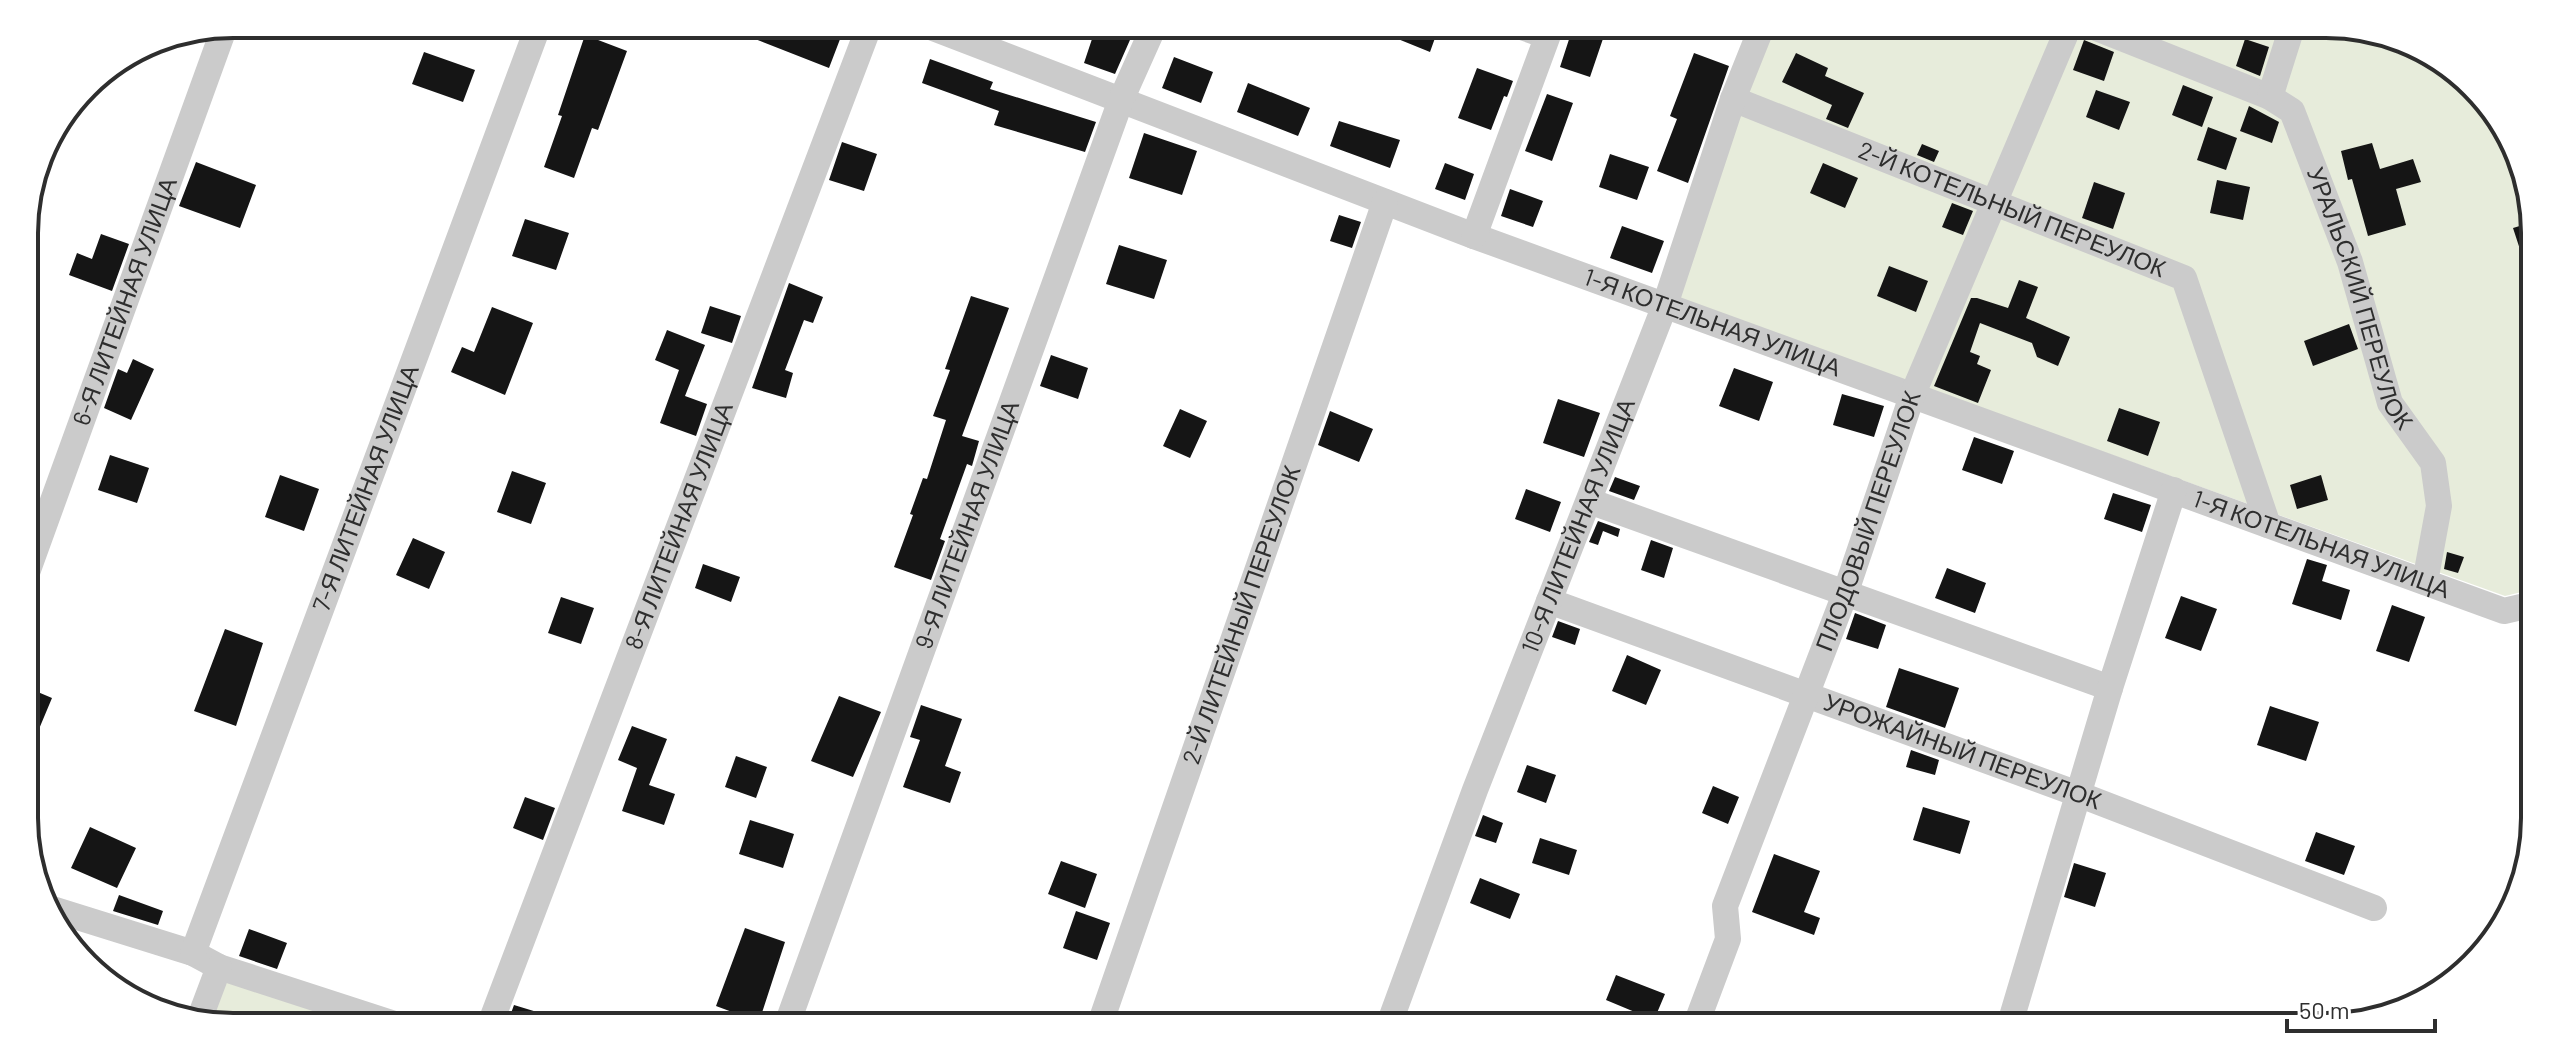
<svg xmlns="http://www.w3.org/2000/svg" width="2559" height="1051" font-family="Barlow,sans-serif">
<rect width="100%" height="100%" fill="#fff"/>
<path fill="#e7ecdb" d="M1775,24H2326L2406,40L2492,105L2533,205L2534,589L2505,596L1663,294Z
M219,967L388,1027H233L201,1021Z"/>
<path fill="#151515" d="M717,24H816L842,34L829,68Z
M1097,24H1137L1115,74L1084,63Z
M1361,24H1440L1430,52Z
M1574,24H1608L1590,77L1560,67Z
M585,35L627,51L598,130L592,128L574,178L544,167L562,116L558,115Z
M2245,39L2269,47L2260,76L2236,66Z
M2084,40L2114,52L2104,81L2073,70Z
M424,52L475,70L463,102L412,84Z
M1694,53L1729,66L1688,183L1657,171L1677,119L1670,116Z
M1796,53L1828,68L1825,76L1864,93L1848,128L1826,119L1832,105L1782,82Z
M1174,57L1213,72L1201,103L1162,88Z
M930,59L993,82L990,89L1096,122L1085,152L994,125L999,111L922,83Z
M1477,68L1513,81L1507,97L1504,96L1491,130L1458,118Z
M1248,83L1310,108L1298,136L1237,112Z
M2183,85L2213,97L2202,127L2172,115Z
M2096,90L2130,102L2119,130L2086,117Z
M1547,94L1573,103L1552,161L1525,151Z
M2249,106L2279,122L2272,143L2240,131Z
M1339,121L1400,140L1390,168L1330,146Z
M2208,127L2237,138L2226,170L2197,160Z
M1144,133L1197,151L1182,195L1129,178Z
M842,142L877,154L864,191L829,180Z
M2372,143L2380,169L2413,159L2421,182L2396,189L2406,225L2368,236L2352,179L2348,180L2341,151Z
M1922,144L1939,151L1934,162L1917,155Z
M1610,154L1649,167L1637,200L1599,187Z
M196,162L256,185L240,228L179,206Z
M1445,163L1474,174L1465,200L1435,189Z
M1823,163L1858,178L1845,208L1810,193Z
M2217,180L2250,187L2243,220L2210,213Z
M2094,182L2125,193L2113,229L2082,218Z
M1510,189L1543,201L1533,227L1501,216Z
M1952,203L1973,211L1963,235L1942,227Z
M1339,215L1361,222L1352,248L1330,241Z
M525,219L569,233L556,270L512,256Z
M2533,222V279L2530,280L2513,228Z
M1622,226L1664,241L1652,273L1610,258Z
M101,234L129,244L112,291L69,275L77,253L92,259Z
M1119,245L1167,260L1154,299L1106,284Z
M1889,266L1928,281L1916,312L1877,296Z
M2019,280L2038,287L2026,318L2070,337L2058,366L2037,357L2032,343L1980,323L1970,352L1980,356L1977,364L1991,370L1978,403L1934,386L1971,298H1977L2008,308Z
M789,283L823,297L813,323L804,320L785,370L793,373L786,398L752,388Z
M971,296L1009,308L962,436L979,441L972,466L967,464L940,539L945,541L931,580L894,567L913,515L910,514L923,478L927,479L946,420L933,416L950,370L945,369Z
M710,306L741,316L732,343L701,333Z
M492,307L533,323L505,395L451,372L462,347L474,352Z
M2349,324L2358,349L2313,366L2304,341Z
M667,330L705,345L685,396L707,404L696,436L660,423L679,370L655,360Z
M1051,355L1088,368L1078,399L1040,386Z
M133,359L154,369L131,420L104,408L118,369L127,373Z
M1734,368L1773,382L1759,421L1719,406Z
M1842,394L1884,406L1874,437L1833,425Z
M1558,399L1600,413L1584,457L1543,443Z
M2119,408L2160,422L2148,456L2107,441Z
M1180,409L1207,421L1190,458L1163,446Z
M1330,411L1373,429L1359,462L1318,445Z
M1974,437L2014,451L2002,484L1962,470Z
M110,455L149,468L137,503L98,490Z
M512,471L546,483L531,524L497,512Z
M280,475L319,489L304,531L265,517Z
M2321,475L2328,500L2297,509L2290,485Z
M1615,477L1640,486L1634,500L1609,491Z
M1526,489L1561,502L1550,532L1515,519Z
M2113,493L2151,505L2142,532L2104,519Z
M1598,521L1620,529L1618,537L1603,531L1598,545L1589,542Z
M413,538L445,552L429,589L396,575Z
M1651,540L1673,548L1664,578L1641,570Z
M2447,552L2464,557L2458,573L2444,569Z
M2307,559L2327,565L2322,581L2350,590L2341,620L2292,604Z
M703,564L740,577L731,602L695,588Z
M1947,568L1986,583L1975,613L1935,598Z
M2181,596L2217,609L2201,651L2165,638Z
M561,597L594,608L581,644L548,633Z
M2392,605L2425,617L2409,662L2376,651Z
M1855,613L1886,625L1878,649L1846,639Z
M1558,621L1580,629L1575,645L1552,637Z
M225,629L263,643L236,726L194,711Z
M1627,655L1661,670L1646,705L1612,691Z
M1899,668L1959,688L1945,728L1886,707Z
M26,687L52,698L26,760Z
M839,696L881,712L853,777L811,761Z
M921,705L962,719L945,766L961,772L950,803L903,787L920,740L910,737Z
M2270,706L2319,722L2306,761L2257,745Z
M632,726L667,739L649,785L675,794L664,825L622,811L637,768L618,760Z
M1911,750L1939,760L1935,775L1906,767Z
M736,756L767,767L756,798L725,787Z
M1527,765L1556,775L1546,803L1517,792Z
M1713,786L1739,797L1728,824L1702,813Z
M525,797L555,808L543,840L513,828Z
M1923,807L1970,821L1960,854L1913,840Z
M1483,815L1503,823L1496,843L1475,836Z
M750,820L794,834L783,868L739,854Z
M90,827L136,848L117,888L71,868Z
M2316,832L2355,846L2344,875L2305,861Z
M1540,838L1577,850L1569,875L1532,863Z
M1774,854L1820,871L1804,912L1820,918L1814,935L1752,912Z
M1061,861L1097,874L1085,908L1048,894Z
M2074,863L2106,873L2095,907L2064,897Z
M1480,878L1520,894L1510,919L1470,903Z
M119,895L163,911L158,925L113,911Z
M1076,911L1110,923L1097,960L1063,948Z
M745,928L785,942L759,1022L716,1006Z
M249,929L287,943L277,969L239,956Z
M1616,975L1665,994L1654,1020L1606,1000Z
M514,1005L573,1023L572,1027H506Z"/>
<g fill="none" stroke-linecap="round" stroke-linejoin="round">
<g stroke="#cbcbcb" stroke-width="26">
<path id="s1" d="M923,24L1474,236L2504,611L2534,604"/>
<path d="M1513,24L1547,36"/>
<path d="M2086,24L2270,97"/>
<path id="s2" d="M2293,24L2270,97L2292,111L2350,262L2390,403L2433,463L2439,506L2425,582"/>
<path id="s3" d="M1733,99L2184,278L2268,525"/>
<path d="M1474,236L1552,24"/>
<path d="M1589,501L2110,688"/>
<path id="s4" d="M25,578L225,26"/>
<path id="s5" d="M1549,601L2078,794L2374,908"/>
<path d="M52,909L193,953L219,967L404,1027"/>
<path id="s6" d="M193,953L539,24"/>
<path d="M199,1020L219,967"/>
<path d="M2011,1020L2110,688L2174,490"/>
<path id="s7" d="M489,1027L870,24"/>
<path id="s8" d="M786,1027L1121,100L1155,24"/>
<path id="s9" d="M1099,1027L1385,202"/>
<path id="s10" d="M1388,1027L1475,790L1665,305L1733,99L1763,24"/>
<path id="s11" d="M1695,1027L1728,939L1725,906L1845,594L1912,396L2070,24"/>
</g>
</g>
<g text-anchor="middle" stroke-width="8" stroke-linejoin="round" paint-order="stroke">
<g font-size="24" fill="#2e2e2e" stroke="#fff">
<text dy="8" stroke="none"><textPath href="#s3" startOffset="300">2-Й КОТЕЛЬНЫЙ ПЕРЕУЛОК</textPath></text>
<text dy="8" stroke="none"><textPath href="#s2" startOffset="302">УРАЛЬСКИЙ ПЕРЕУЛОК</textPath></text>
<text dy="8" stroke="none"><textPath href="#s4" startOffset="294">6-Я ЛИТЕЙНАЯ УЛИЦА</textPath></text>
<text dy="8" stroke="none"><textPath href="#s1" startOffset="844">1-Я КОТЕЛЬНАЯ УЛИЦА</textPath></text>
<text dy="8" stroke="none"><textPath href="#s6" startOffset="496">7-Я ЛИТЕЙНАЯ УЛИЦА</textPath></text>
<text dy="8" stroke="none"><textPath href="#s11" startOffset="538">ПЛОДОВЫЙ ПЕРЕУЛОК</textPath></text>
<text dy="8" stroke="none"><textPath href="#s8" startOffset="534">9-Я ЛИТЕЙНАЯ УЛИЦА</textPath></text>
<text dy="8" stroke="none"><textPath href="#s7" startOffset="536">8-Я ЛИТЕЙНАЯ УЛИЦА</textPath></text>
<text dy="8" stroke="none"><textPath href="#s10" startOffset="536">10-Я ЛИТЕЙНАЯ УЛИЦА</textPath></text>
<text dy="8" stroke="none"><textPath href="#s1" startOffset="1492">1-Я КОТЕЛЬНАЯ УЛИЦА</textPath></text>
<text dy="8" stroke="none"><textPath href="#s9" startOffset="436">2-Й ЛИТЕЙНЫЙ ПЕРЕУЛОК</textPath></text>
<text dy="8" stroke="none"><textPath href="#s5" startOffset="440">УРОЖАЙНЫЙ ПЕРЕУЛОК</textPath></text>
</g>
</g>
<path d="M0 0H2559V1051H0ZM233 38H2326A195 195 0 0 1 2521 233V818A195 195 0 0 1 2326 1013H233A195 195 0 0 1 38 818V233A195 195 0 0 1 233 38Z" fill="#fff" fill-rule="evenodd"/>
<path fill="none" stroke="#2e2e2e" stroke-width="4" d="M233 38H2326A195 195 0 0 1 2521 233V818A195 195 0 0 1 2326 1013H233A195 195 0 0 1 38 818V233A195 195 0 0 1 233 38Z"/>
<path d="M2287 1019v12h148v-12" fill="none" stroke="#2e2e2e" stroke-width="4"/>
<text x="2299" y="1019" font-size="24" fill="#2e2e2e" stroke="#ffffff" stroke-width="6" paint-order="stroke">50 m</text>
</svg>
